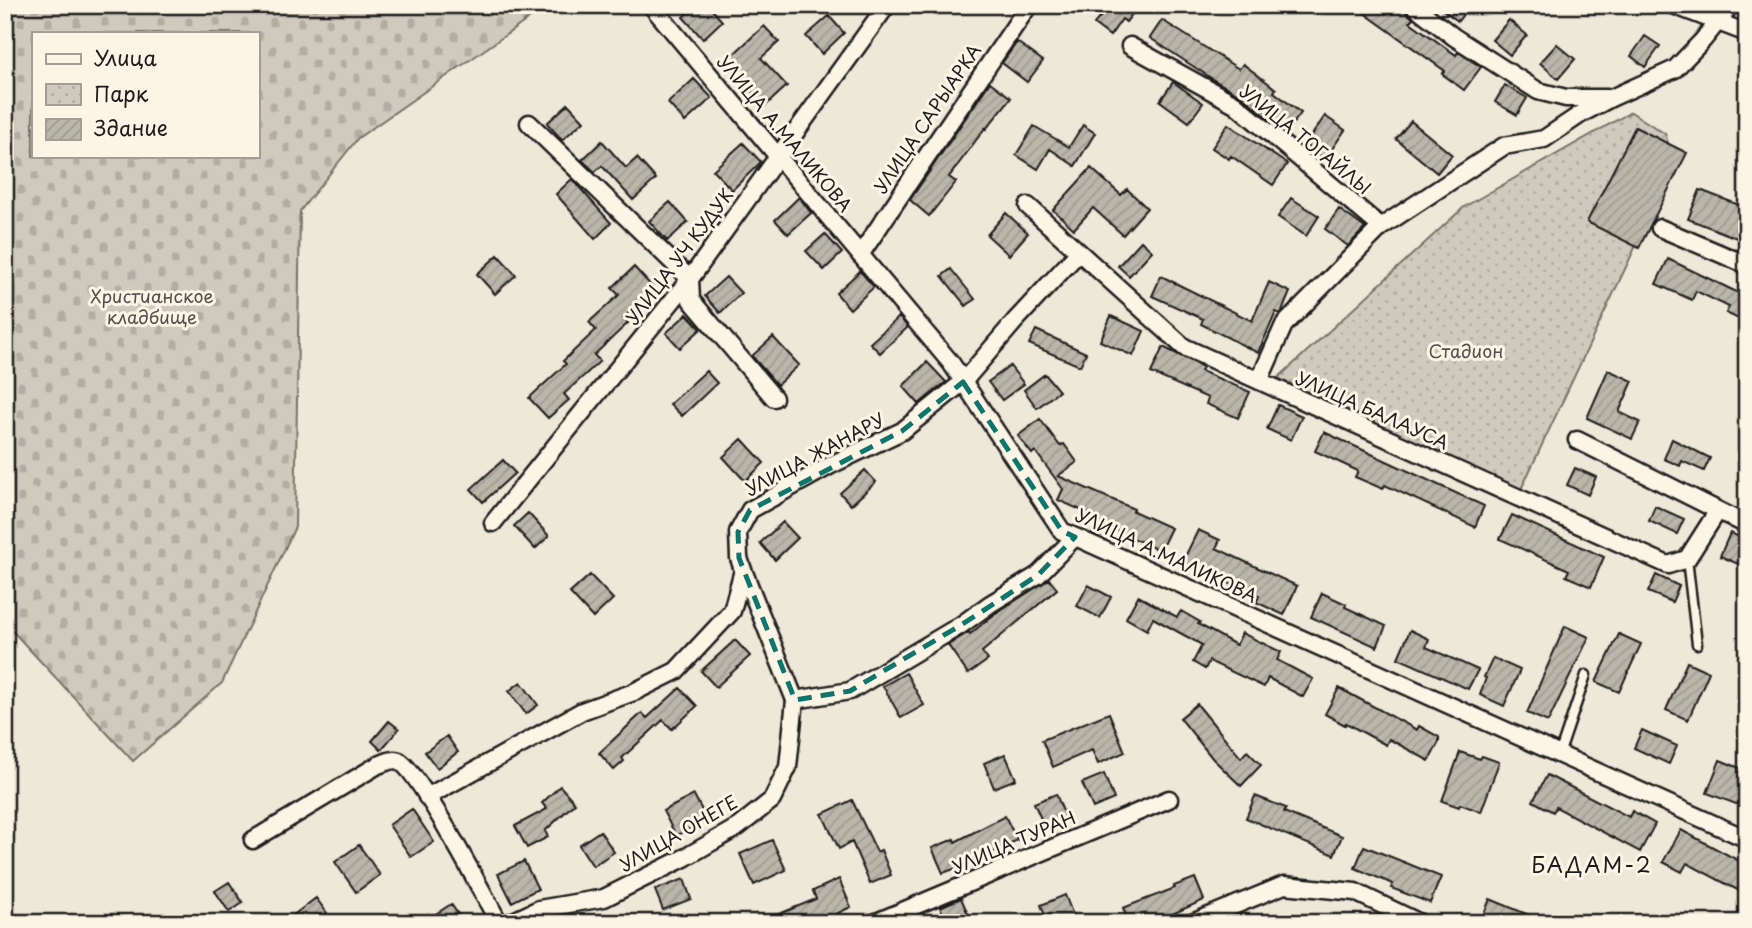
<svg xmlns="http://www.w3.org/2000/svg" width="1752" height="928" font-family="'Playpen Sans',sans-serif">
<defs>
<pattern id="cemetery-stones" width="16" height="16" patternUnits="userSpaceOnUse" patternTransform="scale(1.75)"><rect width="16" height="16" fill="#cfcabd"/><path d="M2 7V4a2 2 0 0 1 4 0v3zM10 15v-3a2 2 0 0 1 4 0v3z" fill="#b1ada2"/></pattern>
<pattern id="park-dots" width="8" height="8" patternUnits="userSpaceOnUse" patternTransform="scale(1.75)"><rect width="8" height="8" fill="#cfcabd"/><path d="M2 2h.1M6 6h.1" fill="none" stroke="#b1ada2" stroke-width="1.8" stroke-linecap="round"/></pattern>
<pattern id="building-hatch" width="6" height="6" patternUnits="userSpaceOnUse" patternTransform="scale(1.75)"><rect width="6" height="6" fill="#bab6aa"/><path d="M-1 1l2-2M0 6l6-6M5 7l2-2" fill="none" stroke="#9f9c92"/></pattern>
</defs>
<rect width="100%" height="100%" fill="#eee8d9"/>
<filter id="ink" filterUnits="userSpaceOnUse"><feTurbulence type="fractalNoise" baseFrequency=".0143" numOctaves="2"/><feDisplacementMap in="SourceGraphic" scale="14" xChannelSelector="R" yChannelSelector="G"/><feConvolveMatrix kernelMatrix="1 2 1 2 8 2 1 2 1" color-interpolation-filters="sRGB"/></filter>
<g filter="url(#ink)">
<path fill="url(#cemetery-stones)" stroke="#76736c" stroke-width="2" fill-rule="evenodd" d="M5,5H543L540,11L358,138L300,211L295,527L222,683L133,761L5,623ZM33,33H257V156H33Z"/>
<path fill="url(#park-dots)" stroke="#76736c" stroke-width="2" d="M1631,112L1665,134L1675,163L1516,500L1278,378L1464,207Z"/>
<path fill="url(#building-hatch)" stroke="#1c1c1c" stroke-width="2" d="M695,5H708L722,21L703,39L683,17Z
M1101,5H1139L1126,22L1122,19L1110,36L1094,24L1107,9Z
M1353,5H1397L1413,18L1410,22L1456,55L1458,52L1481,67L1464,90L1442,74L1445,71Z
M1436,5H1470L1458,21Z
M829,16L844,33L822,54L806,36Z
M1162,20L1239,69L1243,64L1276,89L1274,92L1301,113L1286,133L1242,96L1214,80L1150,38Z
M1509,20L1527,35L1510,55L1492,40Z
M764,26L779,42L761,58L787,86L765,106L725,62Z
M1645,36L1660,46L1645,67L1631,56Z
M1017,42L1043,61L1027,82L1002,63Z
M1557,44L1575,59L1558,79L1540,63Z
M694,79L712,98L685,122L668,103Z
M990,82L1011,98L986,129L985,128L949,177L956,182L929,216L910,200Z
M1173,82L1203,103L1189,122L1160,101Z
M1505,85L1527,98L1517,115L1495,102Z
M568,104L584,121L562,140L547,123Z
M1325,116L1345,130L1325,159L1305,145Z
M1411,121L1452,155L1437,173L1396,139Z
M1228,124L1287,164L1273,185L1231,156L1229,159L1212,148Z
M1083,125L1095,133L1075,166L1050,149L1038,169L1016,155L1034,126L1069,147Z
M1635,127L1687,153L1639,248L1587,222Z
M602,141L626,168L637,158L656,179L633,200L602,166L595,172L582,160Z
M743,143L761,162L732,190L713,170Z
M1091,168L1121,195L1127,189L1147,208L1123,235L1093,208L1074,229L1053,210Z
M572,179L611,223L595,239L556,194Z
M1700,190L1747,208V242L1688,219Z
M799,197L811,213L788,234L775,220Z
M1291,198L1319,216L1306,236L1278,217Z
M670,202L688,222L667,241L649,221Z
M1339,209L1365,228L1348,246L1325,229Z
M1006,213L1028,233L1009,255L987,235Z
M825,234L842,253L824,270L806,251Z
M1141,241L1152,251L1129,276L1118,266Z
M498,255L516,275L495,294L477,274Z
M1668,259L1747,297V323L1726,313L1729,307L1696,291L1692,300L1656,284Z
M634,267L655,290L623,318L628,323L594,355L600,361L564,394L569,400L548,418L529,398L566,364L563,361L596,330L589,322L619,295L612,288Z
M951,269L975,299L966,306L942,276Z
M860,271L874,287L850,309L836,293Z
M1161,276L1252,321L1269,282L1290,292L1281,314L1276,312L1258,353L1201,324L1203,319L1152,296Z
M726,277L741,293L720,313L705,296Z
M687,314L701,329L680,348L666,333Z
M1111,316L1144,331L1133,356L1100,341Z
M899,317L908,327L880,353L870,343Z
M1036,330L1086,353L1080,366L1029,344Z
M773,337L799,365L777,385L752,356Z
M1163,347L1203,367L1201,371L1250,392L1238,418L1206,404L1208,398L1151,373Z
M927,362L946,382L919,404L903,386Z
M1010,366L1024,384L1002,400L988,382Z
M1608,370L1633,381L1619,412L1640,422L1632,439L1587,418Z
M706,371L717,383L682,416L670,404Z
M1045,374L1059,391L1037,408L1024,390Z
M1278,405L1302,416L1291,440L1267,429Z
M1040,419L1060,446L1064,444L1077,462L1058,476L1134,509L1133,511L1171,528L1160,551L1098,522L1099,518L1058,500L1063,489L1035,451L1032,454L1018,436Z
M1324,432L1484,506L1475,527L1385,485L1383,489L1355,477L1358,471L1315,451Z
M742,439L764,463L745,481L723,457Z
M1672,439L1710,458L1704,471L1682,461L1680,466L1664,459Z
M503,460L515,473L483,502L471,489Z
M1575,468L1596,477L1588,495L1567,485Z
M865,470L876,482L851,505L840,493Z
M1655,506L1684,519L1677,534L1649,521Z
M528,513L549,536L535,549L514,526Z
M1512,515L1604,557L1591,587L1566,576L1569,570L1500,539Z
M783,522L798,538L775,560L760,543Z
M1198,530L1220,540L1216,548L1297,586L1284,615L1256,602L1259,596L1182,563Z
M1730,533L1747,540V568L1720,556Z
M590,575L613,599L593,618L570,593Z
M1656,575L1679,586L1672,602L1648,592Z
M1049,579L1057,589L982,652L988,660L968,674L948,645L969,632L970,634L996,613Z
M1088,585L1111,597L1100,618L1077,606Z
M1322,593L1346,604L1345,607L1386,626L1377,647L1311,617Z
M1138,596L1177,617L1181,611L1200,622L1198,624L1236,645L1242,633L1281,652L1277,660L1313,679L1303,697L1268,678L1264,687L1209,661L1205,669L1193,662L1202,645L1153,618L1147,630L1126,618Z
M1565,626L1589,637L1548,722L1527,713Z
M1410,630L1429,639L1426,647L1478,670L1468,689L1398,658Z
M1619,634L1641,644L1619,692L1596,682Z
M735,640L750,656L716,687L701,671Z
M1493,658L1520,670L1504,706L1480,695L1486,678L1484,677Z
M1687,662L1709,672L1688,720L1666,710Z
M906,673L924,705L901,718L883,686Z
M521,682L538,705L526,714L509,691Z
M680,688L697,706L672,729L663,720L622,758L624,761L614,770L599,753L642,713L647,718Z
M1339,688L1417,730L1419,726L1439,737V742L1429,761L1389,739L1386,745L1346,723L1345,725L1325,714Z
M1197,704L1241,758L1247,751L1261,765L1241,786L1213,759L1180,718Z
M1109,713L1125,752L1098,764L1092,750L1053,767L1042,740Z
M389,721L399,729L381,750L372,741Z
M1642,730L1677,746L1669,764L1634,748Z
M447,736L458,752L437,768L425,752Z
M1460,752L1480,759L1482,756L1499,762L1481,812L1460,804L1459,807L1442,801Z
M1005,754L1016,779L994,788L984,763Z
M1720,760L1747,771V800L1744,807L1707,793Z
M1104,774L1114,799L1093,808L1082,783Z
M1547,775L1629,817L1632,811L1655,824L1640,852L1556,807L1553,812L1533,801Z
M560,786L575,803L545,831L548,837L527,848L515,826L547,809L542,803Z
M1056,794L1066,819L1045,828L1034,803Z
M694,795L707,820L676,836L663,811Z
M1255,796L1286,808L1284,812L1342,836L1334,855L1246,818Z
M852,800L877,852L881,850L891,875L870,884L852,842L839,849L822,814Z
M412,809L434,842L411,857L389,825Z
M1005,816L1017,840L976,861L943,873L932,848L954,839L955,842Z
M1681,830L1747,865V895L1687,863L1682,872L1663,862Z
M600,831L614,852L593,866L579,845Z
M772,840L786,870L754,885L740,854Z
M359,845L380,875L356,892L335,862Z
M1364,846L1441,877L1430,903L1391,888L1393,884L1355,868Z
M524,861L538,889L512,902L498,874Z
M1195,878L1204,900L1152,923H1129L1123,908L1175,888L1174,886Z
M684,879L691,899L663,910L655,890Z
M839,879L851,907L817,923H757L816,899L813,891Z
M229,882L243,903L229,912L215,891Z
M1065,895L1076,923H1048L1041,905Z
M316,898L327,913L314,923H283Z
M961,898L972,923H947L940,907Z
M1490,899L1546,922V923H1480Z
M451,904L464,923H422Z"/>
<g fill="none" stroke-linecap="round" stroke-linejoin="round">
<g stroke="#1c1c1c" stroke-width="13">
<path id="lane" d="M1687,559L1697,644
M1559,755L1586,675"/>
</g>
<g stroke="#1c1c1c" stroke-width="21">
<path id="street" d="M651,5L951,363L1062,531L1747,839
M1413,5L1454,37L1538,91L1566,98H1607
M1673,5L1747,33
M1130,46L1235,104L1381,227
M529,123L690,279L691,300L774,398
M1028,206L1184,347L1668,565L1687,559L1717,512
M1660,228L1747,265
M860,255L1029,5
M1259,381L1284,325L1381,227L1504,146L1544,139L1581,114L1611,98L1675,69L1703,40L1731,5
M1577,440L1747,525
M493,523L690,279L887,5
M743,570L795,700
M427,797L582,711L634,692L676,671L732,611L743,570L739,558L738,532L750,510L831,465L902,431L963,382L1015,321L1079,252
M253,840L378,765C385,763 392,758 399,761C418,770 485,897 499,923
M509,923L539,909L604,898L686,857L738,827L772,800L788,767L795,700L850,691L961,625L990,604L1038,575L1075,537
M874,923L1169,799
M1192,923L1284,885L1355,892L1420,923"/>
</g>
<use href="#lane" stroke="#fcf5e5" stroke-width="8"/>
<use href="#street" stroke="#fcf5e5" stroke-width="16"/>
</g>
</g>
<path fill="none" stroke="#0f766e" stroke-width="5" stroke-dasharray="14 9" stroke-linejoin="round" d="M963,382L1062,531L1075,537L1038,575L961,625L850,691L795,700L739,558L738,532L750,510L902,431Z"/>
<g text-anchor="middle" stroke-width="6" stroke-linejoin="round" paint-order="stroke">
<g font-size="18" fill="#1c1c1c" stroke="#fcf5e5">
<text transform="translate(928 119) rotate(-56)" y="6">УЛИЦА САРЫАРКА</text>
<text transform="translate(784 134) rotate(50)" y="6">УЛИЦА А.МАЛИКОВА</text>
<text transform="translate(1305 140) rotate(39)" y="6">УЛИЦА ТОГАЙЛЫ</text>
<text transform="translate(680 257) rotate(-53)" y="6">УЛИЦА УЧ КУДУК</text>
<text transform="translate(1372 411) rotate(24)" y="6">УЛИЦА БАЛАУСА</text>
<text transform="translate(815 455) rotate(-28)" y="6">УЛИЦА ЖАНАРУ</text>
<text transform="translate(1166 556) rotate(25)" y="6">УЛИЦА А.МАЛИКОВА</text>
<text transform="translate(679 834) rotate(-30)" y="6">УЛИЦА ОНЕГЕ</text>
<text transform="translate(1014 843) rotate(-23)" y="6">УЛИЦА ТУРАН</text>
</g>
<g font-size="18" fill="#52504c" stroke="#fcf5e5">
<text x="152" y="303">Христианское<tspan x="152" dy="21">кладбище</tspan></text>
<text x="1466" y="358">Стадион</text>
</g>
<g font-size="21" letter-spacing="2" fill="#1c1c1c" stroke="#fcf5e5">
<text x="1592" y="873">БАДАМ-2</text>
</g>
</g>
<rect width="1752" height="928" fill="none" stroke="#fcf5e5" stroke-width="28"/>
<rect x="14" y="14" width="1724" height="900" fill="none" stroke="#1c1c1c" stroke-width="2.5" filter="url(#ink)"/>
<rect x="32" y="32" width="228" height="126" fill="#fcf5e5" stroke="#a29e95" stroke-width="2"/>
<rect x="46" y="54" width="35" height="10" fill="#fcf5e5" stroke="#a29e95" stroke-width="2"/>
<text x="94" y="66" font-size="21" fill="#1c1c1c">Улица</text>
<rect x="46" y="84" width="35" height="21" fill="url(#park-dots)" stroke="#a29e95" stroke-width="2"/>
<text x="94" y="102" font-size="21" fill="#1c1c1c">Парк</text>
<rect x="46" y="119" width="35" height="21" fill="url(#building-hatch)" stroke="#a29e95" stroke-width="2"/>
<text x="94" y="136" font-size="21" fill="#1c1c1c">Здание</text>
</svg>
